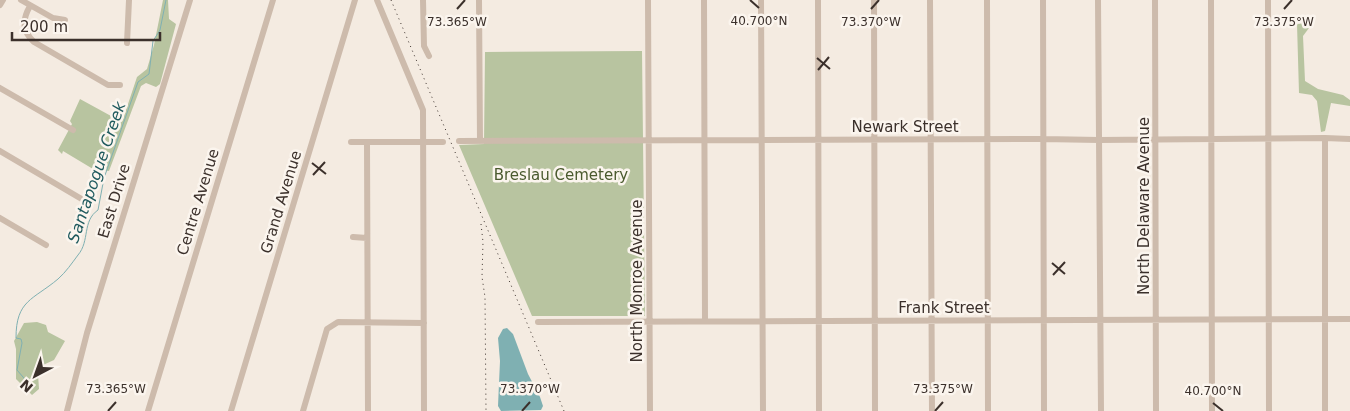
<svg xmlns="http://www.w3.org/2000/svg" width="1350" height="411" font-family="'DejaVu Sans',sans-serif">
<rect width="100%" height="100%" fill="#f4ebe1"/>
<path fill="#b8c4a0" d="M163,0H168L169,19L176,24L160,84L156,87L146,83L141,86L109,171L93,169L63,151L62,154L58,150L72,124L70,121L80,99L122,122L137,77L147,69L154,45Z
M1307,23L1309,28L1303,36L1305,81L1318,89L1343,95L1350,100V106L1331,103L1325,131L1321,132L1317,101L1312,95L1299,93L1297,24Z
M642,51L645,316H532L459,145L484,144L485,52Z
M37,322L46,325L48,332L65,341L54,360L43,365L38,374L39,389L32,395L16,379V349L14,341L24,323Z"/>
<path fill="#7fb0b2" d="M507,328L513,334L528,374L540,397L543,406L541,410L501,411L498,406L500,361L498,338L503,329Z"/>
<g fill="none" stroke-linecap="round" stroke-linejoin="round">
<path stroke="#7fb0b2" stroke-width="1" d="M29,384L17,370L22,343L21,339L16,338C16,300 33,300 58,279C66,272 72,263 78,255C90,241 82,221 98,210L104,178L138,82L149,74L153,41L160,30L166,0"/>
<path stroke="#cdbbac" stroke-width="6" d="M21,0L53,18L65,20
M377,0L423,110L424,411
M423,0L424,46L429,56
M479,0L480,141
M648,0L650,411
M704,0L705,321
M761,0L763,411
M818,0L819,411
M874,0L875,411
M930,0L932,411
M987,0L988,411
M1043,0L1044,411
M1098,0L1101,411
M1155,0L1156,411
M1211,0L1212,411
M1268,0L1269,411
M0,5L3,0
M30,6C22,20 22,31 34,42L108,85H120
M127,43L129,0
M0,88L73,130
M1325,138V411
M459,141L1043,139L1099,140L1325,138L1350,139
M351,142H443
M367,143L368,411
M0,151L85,201
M0,218L46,245
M353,237L367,238
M538,322L1350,319
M67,411L87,333L190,0
M148,411L273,0
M231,411L355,0
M303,411L327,329L338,322L424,323"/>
<path stroke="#3b302b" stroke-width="1" stroke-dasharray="1 4" stroke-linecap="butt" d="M391,0L564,411
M481,224L483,242L482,277L485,297L486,411"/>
</g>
<path fill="none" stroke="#3b302b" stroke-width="2" d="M750,0L759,8M457,9L465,0M871,9L879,0M1284,9L1292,0M817,58L830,69M818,70L829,57M312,163L326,174M313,175L325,162M1052,263L1065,274M1053,275L1065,262M1213,403L1223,411M108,411L116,402M522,411L530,402M935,411L943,402"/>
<g text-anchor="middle" stroke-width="5" stroke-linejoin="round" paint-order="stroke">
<g font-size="15" fill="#3b302b" stroke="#fbf5ee">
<text x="905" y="132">Newark Street</text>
<text transform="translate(114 201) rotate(-73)" y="5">East Drive</text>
<text transform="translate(198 202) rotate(-73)" y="5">Centre Avenue</text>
<text transform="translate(281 202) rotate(-73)" y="5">Grand Avenue</text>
<text transform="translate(1144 206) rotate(-90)" y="5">North Delaware Avenue</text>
<text transform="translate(637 281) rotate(-90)" y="5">North Monroe Avenue</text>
<text x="944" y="313">Frank Street</text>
</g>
<g font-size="15" fill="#4a5a2e" stroke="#fbf5ee">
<text x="561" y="180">Breslau Cemetery</text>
</g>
<g font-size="16" font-style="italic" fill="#1f5a5e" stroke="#fbf5ee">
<text transform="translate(96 172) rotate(-71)" y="6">Santapogue Creek</text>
</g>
</g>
<g font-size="12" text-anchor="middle" fill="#3b302b" stroke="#fbf5ee" stroke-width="5" stroke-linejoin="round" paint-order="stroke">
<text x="759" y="25">40.700°N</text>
<text x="457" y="26">73.365°W</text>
<text x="871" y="26">73.370°W</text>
<text x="1284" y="26">73.375°W</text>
<text x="116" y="393">73.365°W</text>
<text x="530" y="393">73.370°W</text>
<text x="943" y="393">73.375°W</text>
<text x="1213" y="395">40.700°N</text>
</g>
<g transform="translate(35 376) rotate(221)" stroke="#fbf5ee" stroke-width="4" paint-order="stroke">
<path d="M0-4L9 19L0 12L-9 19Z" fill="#3b302b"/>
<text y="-8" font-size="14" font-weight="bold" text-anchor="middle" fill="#3b302b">N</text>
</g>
<path d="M12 32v8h148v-8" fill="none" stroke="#3b302b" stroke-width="2.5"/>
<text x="20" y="32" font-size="15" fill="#3b302b" stroke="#fbf5ee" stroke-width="4" paint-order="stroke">200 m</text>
</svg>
